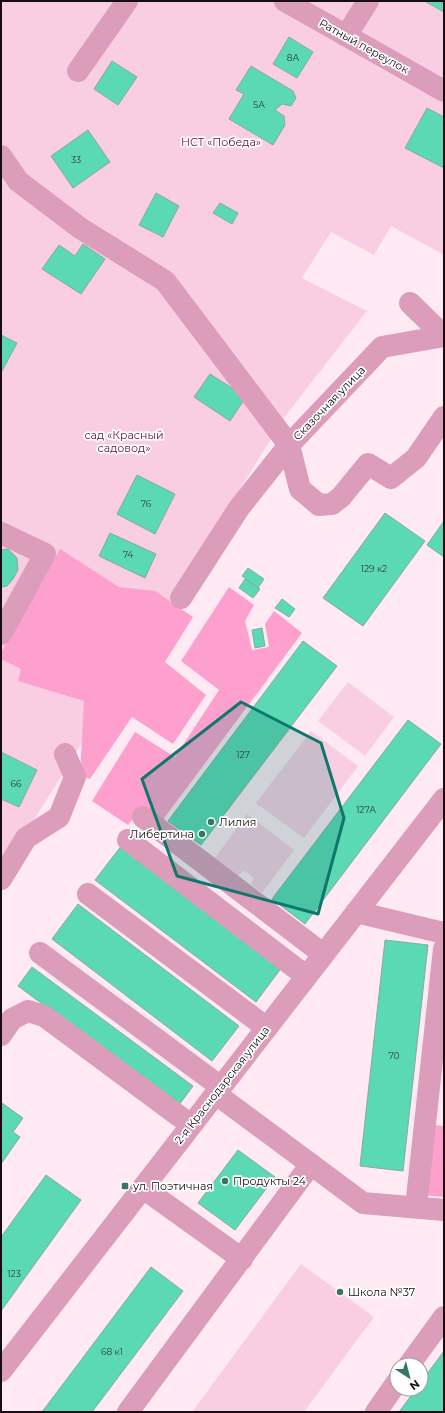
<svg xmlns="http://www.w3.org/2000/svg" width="445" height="1413" font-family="Montserrat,sans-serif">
<rect width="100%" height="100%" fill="#ffeaf3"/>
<path fill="#f9cee2" d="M1,1H444V255L391,226L374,255L331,232L302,278L367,311L283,419L169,277L21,178L1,143Z
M1,169L163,286L273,436L1,873Z
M348,682L394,717L365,756L318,721Z
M311,731L358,766L304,838L256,803Z
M247,814L294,850L262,893L251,884L254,878L244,870L238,876L215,858Z
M301,1264L374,1317L304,1412H192Z"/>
<path fill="#fda0ce" d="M60,549L119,587L155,591L193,617L165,662L206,695L173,744L132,717L90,779L80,775L84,701L18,681L21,669L1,659V653Z
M229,587L254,605L245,621L252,650L269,647L265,624L274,611L302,633L159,825L140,810L128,825L92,801L135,732L175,757L219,690L181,661Z
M432,1125L444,1126V1197L424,1195Z"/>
<path fill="#5bd8b4" stroke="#87aa9e" d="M426,1H444V12L426,2Z
M289,37L313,52L297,78L273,64Z
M112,61L137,77L118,105L94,89Z
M251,66L293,91L296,98L291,106L282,104L275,110L284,116L285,125L273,145L229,119L244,94L236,90Z
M427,108L444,117V168L405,148Z
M88,130L110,162L73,188L51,156Z
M156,193L179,206L163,237L139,225Z
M220,203L238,213L232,224L213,213Z
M83,244L105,259L81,294L42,269L59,245L75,256Z
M1,335L17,343L1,373Z
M210,374L246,397L230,421L194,397Z
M137,475L175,494L155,534L117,514Z
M385,513L425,541L363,626L323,598Z
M444,521V557L427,545Z
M110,533L156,554L145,578L99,556Z
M8,549L17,558L18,570L13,579L7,586L1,587V550Z
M248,568L264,579L258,588L242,576Z
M245,579L260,589L253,598L239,588Z
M282,599L295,609L289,617L275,608Z
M262,628L265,646L255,648L252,630Z
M303,641L337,666L201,845L168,821Z
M408,720L441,744L305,924L272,899Z
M1,752L37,770L19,807L1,799Z
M122,845L282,967L256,1002L95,880Z
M78,904L239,1026L212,1061L52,939Z
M385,940L428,945L403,1171L360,1166Z
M32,967L193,1086L179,1105L18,986Z
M2,1103L23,1118L13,1132L20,1137L1,1164Z
M238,1150L275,1177L235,1230L198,1203Z
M46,1175L81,1200L1,1311V1237Z
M151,1267L183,1291L92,1412H42Z
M444,1351V1412H399L416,1389H421V1382Z"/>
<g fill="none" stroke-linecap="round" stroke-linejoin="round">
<path stroke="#db9dba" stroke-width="22" d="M285,1L444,91
M346,36L368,1
M78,71L127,1
M1,156L18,181L80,228L165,281L289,445L300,489L319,505L332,504L341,497L368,464L391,478L416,458L444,417
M410,303L444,336
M1,533L45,554L1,634
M181,598L239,508L289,445L382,347L444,336
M143,817L323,954
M128,840L306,976
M1,879L26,838L59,817L75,777L65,754
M88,894L267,1028
M356,912L444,933
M40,953L221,1087
M1,1035L12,1019L28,1011L44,1016L191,1125
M216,1094L363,1203L444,1210
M143,1188L242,1259
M416,1207L444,949
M409,1365L444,1317
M1,1371L444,799
M128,1412L311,1164
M376,1412L397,1382"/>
</g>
<path fill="#0f766e" fill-opacity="0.2" stroke="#0f766e" stroke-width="3" stroke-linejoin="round" d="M241,702L321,743L344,818L318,914L177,876L142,779Z"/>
<g fill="#387663" stroke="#fff" stroke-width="1.5">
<circle cx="211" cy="822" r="4"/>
<circle cx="202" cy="834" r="4"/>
<circle cx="225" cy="1181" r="4"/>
<rect x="121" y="1182" width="8" height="8" rx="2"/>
<circle cx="340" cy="1292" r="4"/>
</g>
<g text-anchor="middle" stroke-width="3.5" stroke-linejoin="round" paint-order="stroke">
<g font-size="9" fill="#283f3a">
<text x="293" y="61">8А</text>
<text x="259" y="108">5А</text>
<text x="76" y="163">33</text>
<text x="146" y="507">76</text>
<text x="128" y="558">74</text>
<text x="374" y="572">129 к2</text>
<text x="243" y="758">127</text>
<text x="16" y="787">66</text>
<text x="366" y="813">127А</text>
<text x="394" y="1059">70</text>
<text x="14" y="1277">123</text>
<text x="112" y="1355">68 к1</text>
</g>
<g font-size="11" fill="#170c11" stroke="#fff">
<text transform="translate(364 46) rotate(29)" y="4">Ратный переулок</text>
<text transform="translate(329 403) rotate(-46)" y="4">Сказочная улица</text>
<text transform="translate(222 1085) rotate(-52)" y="4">2-я Краснодарская улица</text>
</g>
<g font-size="11" fill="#621141" stroke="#fff">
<text x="221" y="146">НСТ «Победа»</text>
<text x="124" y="439">сад «Красный<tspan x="124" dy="13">садовод»</tspan></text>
</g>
<g font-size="11" fill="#170c11" stroke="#fff" text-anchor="start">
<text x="219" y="826">Лилия</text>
<text x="194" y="838" text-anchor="end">Либертина</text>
<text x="233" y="1185">Продукты 24</text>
<text x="133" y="1190">ул. Поэтичная</text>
<text x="348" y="1296">Школа №37</text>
</g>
</g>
<rect width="445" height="1413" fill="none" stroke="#170c11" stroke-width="4"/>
<g transform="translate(409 1377) rotate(144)"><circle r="19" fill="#ffffff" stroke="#a29ea0"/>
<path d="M0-3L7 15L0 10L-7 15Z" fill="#387663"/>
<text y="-6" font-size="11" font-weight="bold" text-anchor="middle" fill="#170c11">N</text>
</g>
</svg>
